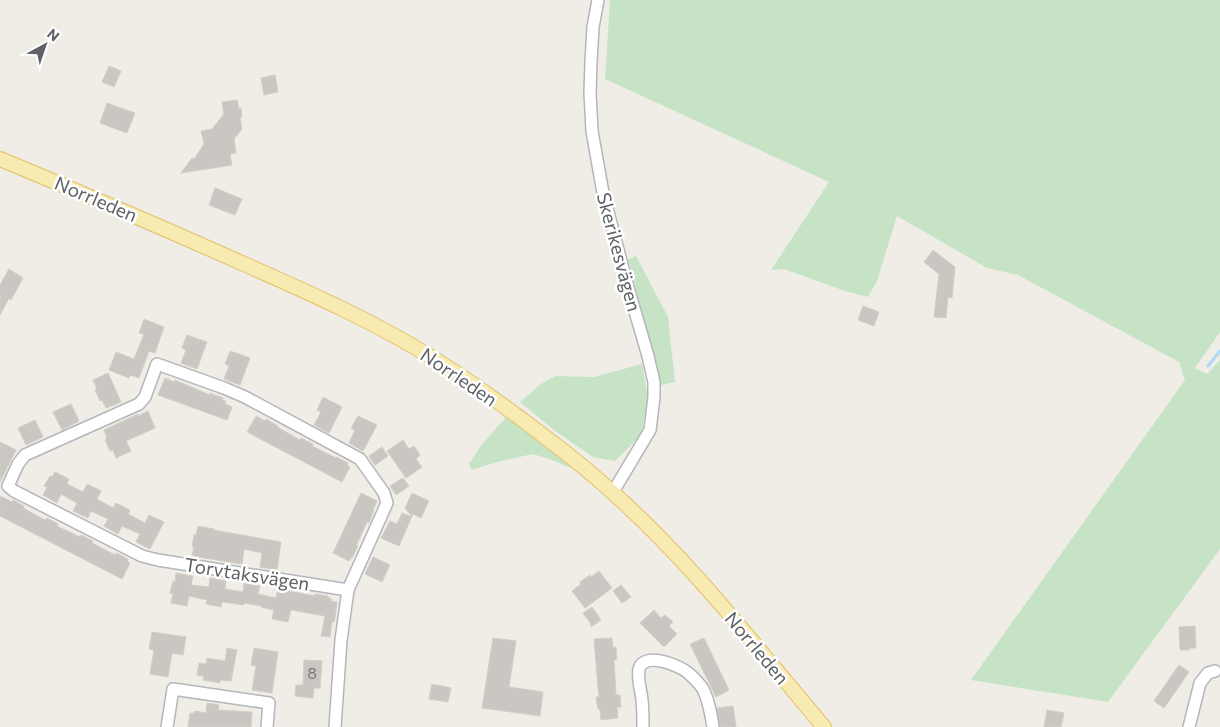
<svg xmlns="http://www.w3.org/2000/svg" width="1220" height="727" font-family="Commissioner,sans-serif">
<rect width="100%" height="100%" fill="#efede6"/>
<path fill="#c6e4c5" d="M610,0H1220V332L1195,368L1207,374L1220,360V549L1108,702L971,680L1185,380L1179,362L1018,275L987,268L897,216L877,281L868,297L845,291L784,269L771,270L829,182L605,79Z
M636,256L668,317L675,382L661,385L628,259Z
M642,364L648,397L641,435L615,461L593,457L554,430L520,402L541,384L556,376L594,377Z
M506,417L576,470L552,460L533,454L497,462L472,470L469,464L480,447Z"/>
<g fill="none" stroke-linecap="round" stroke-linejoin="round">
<path stroke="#aed9f7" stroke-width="3" d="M1208,366L1220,351"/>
</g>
<path fill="#cac7c3" stroke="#d3cec5" d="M109,66L121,71L114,87L102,82Z
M275,75L278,92L264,95L261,78Z
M237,100L239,109L241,108L242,117H240L242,129L234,139L236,153L230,154L232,165L181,173L192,158L194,159L204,144L201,131L212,129L224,114L222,102Z
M107,103L135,113L127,133L100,123Z
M215,188L242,199L235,215L209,205Z
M933,250L955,267L952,298L948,297L946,318L934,317L939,274L924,262Z
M9,269L23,278L11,300L9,298L0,315V285Z
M863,306L879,312L874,326L858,320Z
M144,319L164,327L155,353L149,351L139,378L130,375L129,378L109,370L116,352L134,359L144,334L139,333Z
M187,335L207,342L197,369L181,363L186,350L182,348Z
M230,351L250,358L240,385L224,379L229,366L225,364Z
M108,373L121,402L106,408L102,400L100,401L95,390L97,389L93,380Z
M165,378L174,382L175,380L210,395V393L223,398L222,400L226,401L225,404L232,407L227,420L158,395Z
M323,397L342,407L329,433L314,425L321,412L317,410Z
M71,404L79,421L62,430L53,412Z
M148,411L155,428L126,441L131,451L116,458L113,450L110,451L105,440L107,438L104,430L138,414V416Z
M256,416L265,421L266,419L278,426L277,427L300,440L301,438L313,444L312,446L336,458V457L348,463L347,465L350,467L342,482L247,432Z
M358,416L377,425L363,451L349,443L355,430L351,428Z
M35,420L43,437L26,445L18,428Z
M403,440L409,449L414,446L420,455L416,459L422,467L406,478L387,451Z
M0,442L16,450L0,482Z
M382,447L388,456L375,465L369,456Z
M55,472L69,479L67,484L83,492L87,484L101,491L97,499L113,508L116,503L130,510L128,514L145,523L149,515L164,522L150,549L136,542L140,534L122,526L118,534L104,526L108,519L91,511L88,518L73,511L77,503L61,494L57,503L43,495L47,487L44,486L50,476L52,477Z
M403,478L409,486L396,495L390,486Z
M361,493L377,501L373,510H374L369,523L367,522L356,546H358L352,558H351L349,561L333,553Z
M412,493L429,501L421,518L413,514L399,546L381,538L390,521L397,524L402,513L412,517L405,508Z
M0,496L12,502L13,500L24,506L23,508L45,520L47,518L58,524L57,526L61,528L80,537L81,535L93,541L92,543L115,555L116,553L128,559L127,561L130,563L122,579L0,516Z
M198,526L214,529V530L281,542L277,570L260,567L262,553L244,549L242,564L192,556L194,547H192L194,535H196Z
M373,557L390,565L382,582L365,574Z
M599,571L612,588L585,608L572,591L581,584L580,582L590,575L591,577Z
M176,573L193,576L191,585L209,587L210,578L226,581L225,589L243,592L244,583L260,586L258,594L276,598L278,589L315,596V594L328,596V598H331V601L337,602L335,618L334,622H332L330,637L321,636L325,616L291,610L288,622L272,619L274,610L261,607V606L244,603V605L222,602L221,607L206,604L207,600L189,596L187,606L171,603L173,594L170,593L173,581L175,582Z
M621,585L631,597L622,603L613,591Z
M592,607L601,620L591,627V624L583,613Z
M654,610L661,618L665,615L673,622L669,626L677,634L664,647L640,623Z
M1195,626L1196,648H1189L1190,650H1180L1179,627Z
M152,632L186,637L183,655L172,653L168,677L150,674L154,650L149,649Z
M493,638L516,641L509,687L543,692L540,716L482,708Z
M612,638L613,648L616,647L617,659L614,660L616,695H620L621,707H617L618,718L601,720L600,709H598L596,697H599L598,687L594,639Z
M704,638L729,690L716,697L690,644Z
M227,648L237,650L231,681L220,680V683L203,680L204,676L197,675L199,663L206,664L207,658L225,661Z
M254,648L278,652L272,693L252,690L256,666L251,665Z
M304,660L322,661L320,688H314L313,698L295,696L296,685H303Z
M1179,665L1189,672L1164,708L1154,701Z
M432,684L451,688L448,702L429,699Z
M207,703L219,705L218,710L252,712L251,727H188L190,713H194L195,711L206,713Z
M733,706L736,727H720L717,708Z
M1047,710L1064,713L1061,727H1044Z"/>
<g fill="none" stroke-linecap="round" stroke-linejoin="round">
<g stroke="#b3b6ba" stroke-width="14">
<path id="minor" d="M598,0L593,27L591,62L590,93L592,131L603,193L627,284L648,356L654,382V397L650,430L613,492
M157,364L224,388L245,397L360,459L384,493L387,503L348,590L158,560L142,556L14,491L8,486L18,464L25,455L139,404L145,397Z
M167,727L173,689L269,703L267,727
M335,727L341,640L348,590
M643,727C643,718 643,709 642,700C641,690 637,678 639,669C644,651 678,665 687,672C693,677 699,683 703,689C709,701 711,714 713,727
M1189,727L1200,683L1208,673L1215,671"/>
</g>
<g stroke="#e4bf69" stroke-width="16">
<path id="major" d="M0,159C82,193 163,228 244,264C310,293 375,322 436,360C465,378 493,398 520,418C552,442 583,465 612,492C691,562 756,647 824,727"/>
</g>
<use href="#minor" stroke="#fff" stroke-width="11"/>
<use href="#major" stroke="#f7ebb2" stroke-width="14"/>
</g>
<g text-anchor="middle" stroke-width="5" stroke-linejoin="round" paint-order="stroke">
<g font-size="16" fill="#797a7c">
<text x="312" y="679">8</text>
</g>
<g font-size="19" fill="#5e6165" stroke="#fff">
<text transform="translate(96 199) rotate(23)" y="7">Norrleden</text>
<text transform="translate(619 252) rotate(75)" y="7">Skerikesvägen</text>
<text transform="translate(459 377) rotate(34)" y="7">Norrleden</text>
<text transform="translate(247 574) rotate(9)" y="7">Torvtaksvägen</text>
<text transform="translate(757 648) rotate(50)" y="7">Norrleden</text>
</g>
</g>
<g transform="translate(45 45) rotate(40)" stroke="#ffffff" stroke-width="4" paint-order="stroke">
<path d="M0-4L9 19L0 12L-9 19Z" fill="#5e6165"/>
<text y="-8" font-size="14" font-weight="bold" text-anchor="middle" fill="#5e6165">N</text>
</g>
</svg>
